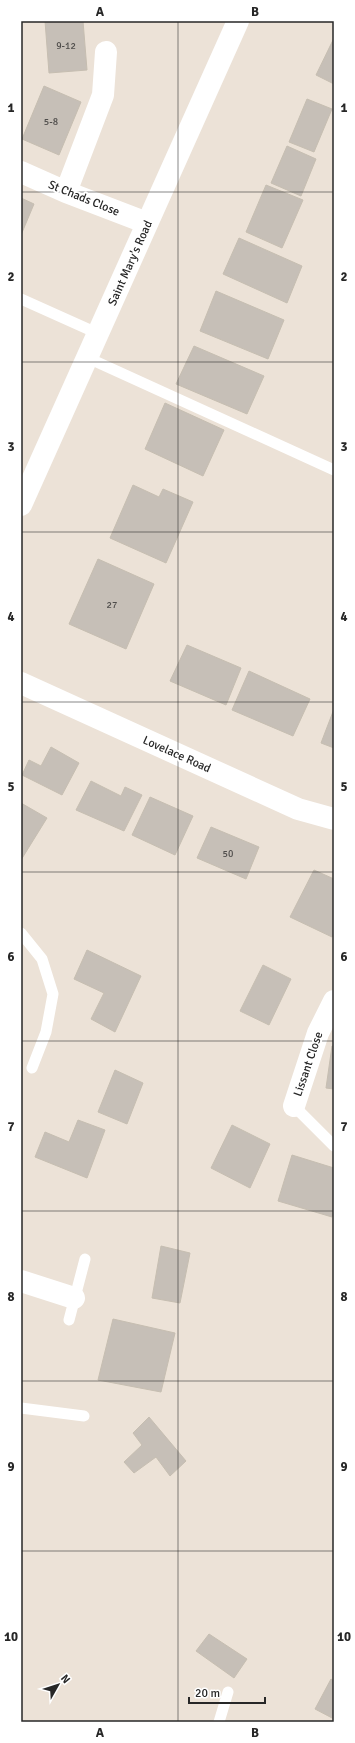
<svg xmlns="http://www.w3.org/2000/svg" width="355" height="1743" font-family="Signika,sans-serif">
<rect width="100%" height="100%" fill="#ece2d7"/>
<path fill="#c6bfb7" stroke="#c6beb1" d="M45,21H83L87,70L49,73Z
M334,38V84L316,75Z
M44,86L81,102L59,155L22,139Z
M307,99L332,109L314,152L289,142Z
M287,146L316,159L301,196L271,183Z
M266,185L303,200L282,248L246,232Z
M21,198L34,204L21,235Z
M239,238L302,266L287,303L223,274Z
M216,291L284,320L268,359L200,331Z
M194,346L264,376L247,414L176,384Z
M165,403L224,430L203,476L145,449Z
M133,485L159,497L163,489L193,502L166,563L110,538Z
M98,559L154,584L126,649L69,624Z
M187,645L241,668L226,705L170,681Z
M249,671L310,699L293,736L232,710Z
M334,709V748L321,743Z
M51,747L79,763L62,795L22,775L29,760L41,766Z
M91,781L121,796L125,787L142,795L124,831L76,810Z
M150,797L193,816L175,855L132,835Z
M21,803L47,818L21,860Z
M211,827L259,847L246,879L197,858Z
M314,870L334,879V934L332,937L290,917Z
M87,950L141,976L115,1032L91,1019L104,993L74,979Z
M263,965L291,979L269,1025L240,1011Z
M332,1046H334V1089L326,1088Z
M115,1070L143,1083L127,1124L98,1112Z
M78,1120L105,1130L87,1178L35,1157L45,1132L69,1142Z
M232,1125L270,1144L250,1188L211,1168Z
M292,1155L334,1168V1209L332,1217L278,1201Z
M161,1246L190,1253L180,1303L152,1298Z
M113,1319L175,1333L161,1392L98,1380Z
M149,1417L186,1461L170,1476L156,1457L134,1473L124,1462L142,1445L133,1433Z
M209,1634L247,1659L234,1678L196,1651Z
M331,1679L334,1681V1719L315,1709Z"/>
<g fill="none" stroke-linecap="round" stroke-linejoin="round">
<path stroke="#fff" stroke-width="11" d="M21,299L99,334
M88,358L334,470
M21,933L42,959L53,994L46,1032L32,1068
M294,1106L334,1146
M69,1320L85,1259
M21,1408L84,1416
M219,1722L228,1692"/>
<path stroke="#fff" stroke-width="22" d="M21,172L66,192L147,223
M66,192L103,95L106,52
M21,683L298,809L334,819
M294,1106L318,1033L334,1001
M21,1281L74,1298"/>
<path stroke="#fff" stroke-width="22" d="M21,505L238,21"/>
</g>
<path fill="none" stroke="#272727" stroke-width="1" stroke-opacity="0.55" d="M178,21V1722M21,192H334M21,362H334M21,532H334M21,702H334M21,872H334M21,1041H334M21,1211H334M21,1381H334M21,1551H334"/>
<g text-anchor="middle" stroke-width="4" stroke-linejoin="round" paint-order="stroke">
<g font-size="10" fill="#4f4d4b">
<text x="66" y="49">9-12</text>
<text x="51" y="125">5-8</text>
<text x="112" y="608">27</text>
<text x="228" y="857">50</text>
</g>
<g font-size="12" fill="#272727" stroke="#fff">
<text transform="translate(84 198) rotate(22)" y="4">St Chads Close</text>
<text transform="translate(130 263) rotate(-66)" y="4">Saint Mary's Road</text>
<text transform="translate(177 754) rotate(24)" y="4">Lovelace Road</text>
<text transform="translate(308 1064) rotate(-71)" y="4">Lissant Close</text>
</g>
</g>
<rect width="355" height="1743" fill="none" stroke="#ffffff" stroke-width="44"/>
<g transform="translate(58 1685) rotate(51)" stroke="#ffffff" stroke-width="3" paint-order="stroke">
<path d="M0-3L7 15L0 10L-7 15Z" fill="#272727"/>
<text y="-6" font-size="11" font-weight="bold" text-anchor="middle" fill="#272727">N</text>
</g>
<path d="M189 1697v6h76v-6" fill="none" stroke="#272727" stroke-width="2"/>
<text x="195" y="1697" font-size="12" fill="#272727" stroke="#ffffff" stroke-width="3" paint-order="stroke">20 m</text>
<rect x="22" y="22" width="311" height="1699" fill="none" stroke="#272727" stroke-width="1.5"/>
<g font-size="13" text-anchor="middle" font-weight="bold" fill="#272727">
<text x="100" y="16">A</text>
<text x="255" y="16">B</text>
<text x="11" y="112">1</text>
<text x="344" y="112">1</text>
<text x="11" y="281">2</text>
<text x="344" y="281">2</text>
<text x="11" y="451">3</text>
<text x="344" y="451">3</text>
<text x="11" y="621">4</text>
<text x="344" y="621">4</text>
<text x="11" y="791">5</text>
<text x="344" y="791">5</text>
<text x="11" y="961">6</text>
<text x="344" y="961">6</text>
<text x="11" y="1131">7</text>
<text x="344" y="1131">7</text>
<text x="11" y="1301">8</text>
<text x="344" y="1301">8</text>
<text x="11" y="1471">9</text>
<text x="344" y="1471">9</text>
<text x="11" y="1641">10</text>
<text x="344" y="1641">10</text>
<text x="100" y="1737">A</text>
<text x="255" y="1737">B</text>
</g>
</svg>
